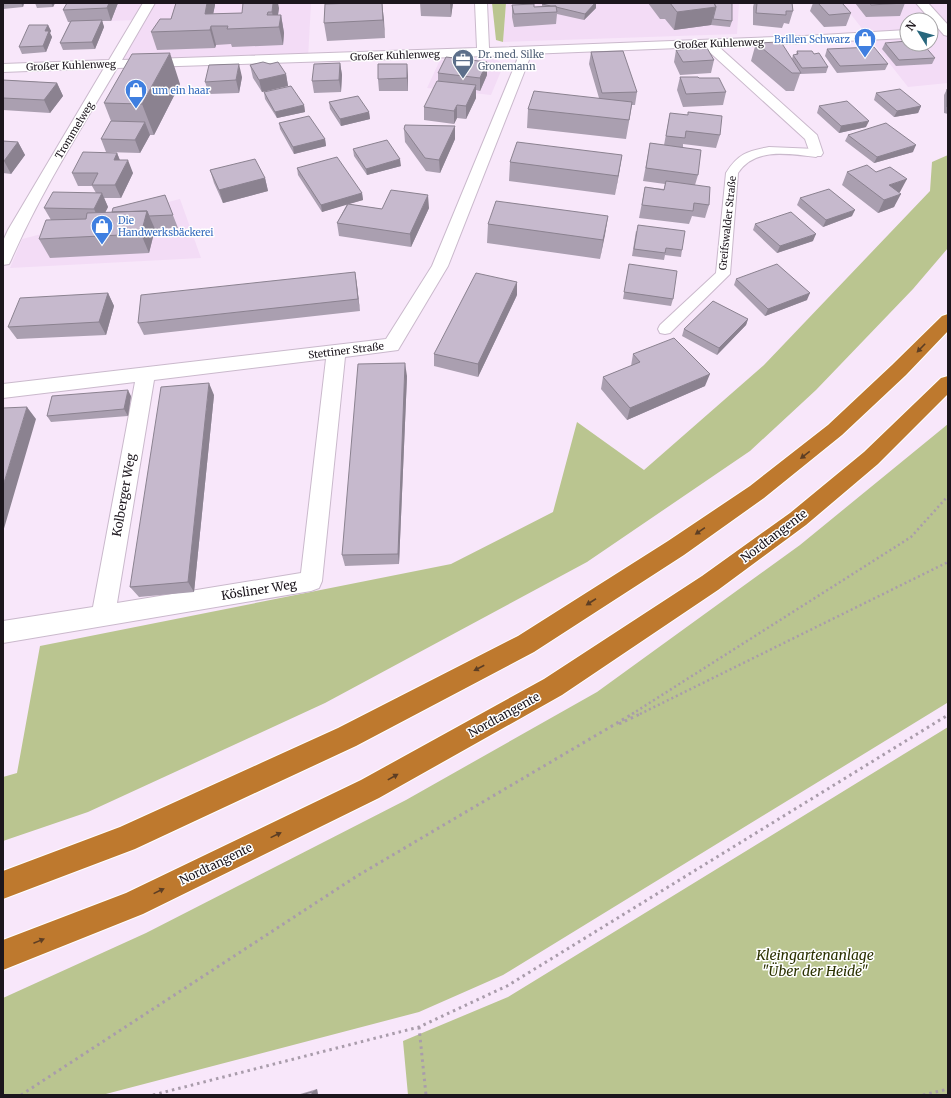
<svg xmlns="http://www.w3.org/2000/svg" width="951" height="1098" font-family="Merriweather,serif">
<rect width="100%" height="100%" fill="#f8e7fa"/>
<path fill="#f3dcf6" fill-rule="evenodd" d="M78,3H311L308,59L113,64L139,20L69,22Z
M506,3H739L737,34L503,42Z
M842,3H948V83L908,87ZM907,20H931V44H907Z
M495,59L504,64L491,95L427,88L440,60Z
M180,199L201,258L10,268L22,239Z"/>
<path fill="#bac590" d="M492,3H506L503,42L496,40Z
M948,155V248L913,289L816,390L750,451L587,562L325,703L88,812L3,841V777L17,773L40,646L451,564L553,512L577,422L644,470L764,365L930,191L932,162Z
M948,424L947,703L503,975L419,1012L102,1095H3V998L146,933L406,800L597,692L800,545Z
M948,727V1095H408L403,1041L508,997Z"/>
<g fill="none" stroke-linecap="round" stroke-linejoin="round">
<g stroke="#cab9cc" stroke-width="2">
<path id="lane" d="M769,147L816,149L822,153L816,157C789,154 755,147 738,173L730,274L670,333L665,334L660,333L658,329L660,325L716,273L726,173C738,154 747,151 769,147Z"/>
</g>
<g stroke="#cab9cc" stroke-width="2">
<path id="street" d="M143,3H155L122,60L477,48L475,3H487L489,48L804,36L907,30V38L719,47L817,135L823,153L821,156H811L805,139L704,47L528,54L529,60L448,266L398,350L345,357L322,581L319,588L311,591L3,643V621L93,607L135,382L3,398V384L386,339L432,266L517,60L515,55L117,68C80,131 40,193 11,260L9,264L3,265V241L8,230L104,68L3,72V64L109,60ZM326,359L301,573L117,603L154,380Z
M916,3H928L948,25V36L944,35Z"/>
</g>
<g stroke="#fff" stroke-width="2">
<path id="highway" d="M948,314V331L906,375L842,435L764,498L684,555L534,652L356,746L135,849L3,899V871L120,827L338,728L518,636L668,541L750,486L828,425L892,365L942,316Z
M948,376V394L878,464L806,525L718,590L562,695L379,798L143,914L3,970V940L126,893L361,780L544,679L702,576L790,513L864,452L941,378Z"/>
</g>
<path stroke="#a99cab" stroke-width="2.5" stroke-dasharray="2 3" stroke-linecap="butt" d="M632,714L911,537L948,496
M640,714L948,562"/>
<path stroke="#a99cab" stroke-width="3" stroke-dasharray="2.5 4" stroke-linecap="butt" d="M619,724L642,713
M419,1027L426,1095
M21,1095L357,876L634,713
M153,1095L419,1027L507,986L948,715
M923,1095L948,1089"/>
<use href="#lane" fill="#fff" fill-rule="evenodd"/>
<use href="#street" fill="#fff" fill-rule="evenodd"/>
<use href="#highway" fill="#be792e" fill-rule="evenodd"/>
</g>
<path fill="#aa9fb0" d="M3,3H24L23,7L3,9Z
M35,3H55L53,7L37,8Z
M67,3H118L111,21H102L104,27L95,49L63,50L60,43L70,22H68L63,10Z
M176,3H215V5L213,14L242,13L279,8L278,15H281L284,33L283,45L232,47L231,44L216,45L215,48L157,50L151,32L171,19Z
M382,3L385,38L327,41L324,23Z
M420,3H453L451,17L421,16Z
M543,3H596V8L584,20L557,14L556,24L514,27L512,17V5L534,7L542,6V4Z
M648,3H732V21L730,27L711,25L674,30L665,19H660Z
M754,3H792L793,11L789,24L784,23L782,28L753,25V7Z
M813,3H842L851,13L846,26L824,27L810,11Z
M855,3H905L900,16L866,17Z
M48,25L51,31L50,33L52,37L46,52L22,54L19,47Z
M756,43L792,59L793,55H796L797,51L814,54L828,67L826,73L800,74L794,91H786L751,61Z
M885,43L935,58L932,64L896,66L882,49Z
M827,49L888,64L885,70L837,73L825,56Z
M676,50L714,60L711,73L680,75L674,62Z
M591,52L637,92L635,105H632L626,139L527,128L528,109L599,98L589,64Z
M340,63L342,75L341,92L314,93L312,81Z
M250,65L286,74L288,86L262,92L253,78Z
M438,73L487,75L480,91L476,90V98L466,119L457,118L454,124L424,120V107L438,81Z
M408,76V91H379L378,79Z
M242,77L239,93L209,94L205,82Z
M680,77L699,78L726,92L723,105L683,107L677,90Z
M3,80L57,83L63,96L50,113L3,110Z
M180,84L154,135H150L140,153L106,152L101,139L111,121L104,103Z
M947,89H948V114L944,113V95Z
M264,92L304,105L305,112L277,118L265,99Z
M876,93L921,106L918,113L894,117L874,100Z
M329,102L369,112L370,119L341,126L330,109Z
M819,106L866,127L839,133L817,113Z
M670,113L720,135L716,148L683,144V147L698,175L695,185L709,205L705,218L692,216L689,224L639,218L645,187L664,189L665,184L643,181L650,143L664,145Z
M279,123L325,139L326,146L294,154L280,129Z
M404,129L455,139L440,173L426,171L405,142Z
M848,135L913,152L874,163L845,141Z
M3,141L18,142L25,155L11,174L3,173Z
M353,149L401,166L367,175L354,156Z
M117,153L120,160L133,173L121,198H104L108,207L105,213L112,212L165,195L178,228L155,229L149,253L50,258L39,239L51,220L44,208L96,193L92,186H78L72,173Z
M622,155L615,195L509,181L510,162Z
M297,168L362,193L363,200L348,204L382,209L429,208L411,247L339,236L337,223L347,204L322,212L298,175Z
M210,170L265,178L268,191L223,203L214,183Z
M847,172L900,192H899L894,207L878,213L842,185Z
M800,198L852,216L823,227L797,205Z
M608,216L600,259L487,243L488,224Z
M755,224L813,241L777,253L753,230Z
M636,231L682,250L681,257L665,255L664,260L632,256Z
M629,264L673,299L671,306L623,299Z
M355,272L360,311L144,335L138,323Z
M736,279L807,300L765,316L734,285Z
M108,293L114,306L106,335L17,339L8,327Z
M517,295L478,377L434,366V354Z
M748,319L746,325L717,355L682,336L684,329Z
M633,354L705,386L627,420L601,389L603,377L631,366Z
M407,376L399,564L345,566L342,555Z
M214,395L194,592L139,597L130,587Z
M131,396L128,416L51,422L47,416Z
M317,1089L318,1095H297Z"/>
<path fill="#8b8290" d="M21,3H24L23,7Z
M51,3H55L53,7Z
M109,3H118L111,21L107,8Z
M207,3H215V5L210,30L205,14Z
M273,3H278L279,8L276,27H275L272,12Z
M382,3L384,20L385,38L383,20Z
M450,3H453L451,17Z
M595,3H596V8L584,20L585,14Z
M716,7L711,25L674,30L677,12Z
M281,15L284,33L283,45L279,27Z
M102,20L104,27L95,49L92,42Z
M48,25L51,31L50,33L52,37L46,52L43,46L45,31Z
M211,26L216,45L215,48L210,30Z
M170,53L180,84L154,135L142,104Z
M487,62V75L480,91V78Z
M340,63L342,75L341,92L339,80Z
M239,64L242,77L239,93L236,80Z
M407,64L408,76V91L407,78Z
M286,74L288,86L262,92L259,80Z
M57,83L63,96L50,113L44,100Z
M476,85V98L466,119V106Z
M304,105L305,112L277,118L275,112Z
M457,105V118L454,124V111Z
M921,106L918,113L894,117L897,111Z
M369,112L370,119L341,126L340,119Z
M869,121L866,127L839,133L841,126Z
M145,122L150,135L140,153L135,140Z
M455,126V139L440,173L439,160Z
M325,139L326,146L294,154L293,147Z
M18,142L25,155L11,174L4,161Z
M916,145L913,152L874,163L877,157Z
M117,153L122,166L114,160Z
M622,155L619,174L615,195L618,176Z
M400,159L401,166L367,175L366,169Z
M128,160L133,173L121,198L115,185Z
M265,178L268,191L223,203L219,190Z
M907,179L900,192L883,198L889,185Z
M102,193L108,207L100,222L94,209Z
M362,193L363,200L322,212L321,205Z
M901,194L894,207L878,213L884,200Z
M428,195L429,208L411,247L410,234Z
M855,210L852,216L823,227L826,220Z
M147,211L155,229L149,253L141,234Z
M608,216L605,235L600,259L603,240Z
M816,234L813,241L777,253L780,246Z
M355,272L357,285L360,311L358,299Z
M517,282V295L478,377V364Z
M108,293L114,306L106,335L99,322Z
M810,293L807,300L765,316L768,309Z
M748,319L746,325L717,355L719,348Z
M405,363L407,376L399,564L398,554Z
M710,374L705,386L627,420L630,408Z
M209,383L214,395L194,592L188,582Z
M128,390L131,396L128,416L124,409Z
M27,407L36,419L3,532V486Z
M317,1089L318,1095H312V1092Z"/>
<path fill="#c6b9cd" stroke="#8b8290" d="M67,3H109L107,8L63,10Z
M176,3H207L205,14L242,13L243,3H273L272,12H268L267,15H281L279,27L227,29L228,26H211L210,30L151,32L160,19H171Z
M356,3H382L383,20L324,23L325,4Z
M543,3H595L585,14L556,7V6H551L542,4Z
M670,3H714L716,7L677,12Z
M714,3H732V21L713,19L716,7Z
M757,3H792L793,11H786V15L756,13Z
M818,3H842L851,13L829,15Z
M870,3H905L871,5Z
M534,4V7L556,6L557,12L514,14L512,5Z
M102,20L92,42L60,43L71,21Z
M29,25H48L45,31H49L43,46L19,47Z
M907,41V44H923L935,58L899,60L885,43Z
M781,42L801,73H792L756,43Z
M874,47L888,64L840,66L827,49Z
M707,48L714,60L683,62L676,50Z
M623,51L637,92L602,93L591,52Z
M797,51H812L814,54L819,53L828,67L802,68L793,55L798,54Z
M170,53L142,104L104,103L132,54Z
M446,57L487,62L480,78L438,73Z
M263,62L270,64L278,62L286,74L259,80L250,65Z
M340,63L339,80L312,81L314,64Z
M239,64L236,80L205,82L209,65Z
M378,64H407V78L378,79Z
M680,77H698L699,78H719L726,92L686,94Z
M3,80L57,83L44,100L3,98Z
M437,81L476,85L466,106L457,105L454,111L424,107Z
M291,86L304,105L275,112L264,92Z
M900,89L921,106L897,111L876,93Z
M947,89H948V107H947Z
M534,91L632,102L629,120L528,109Z
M358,96L369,112L340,119L329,102Z
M847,101L869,121L841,126L819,106Z
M688,112L722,116L720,135L686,131L685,138L666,136L670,113L688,115Z
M309,116L325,139L293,147L279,123Z
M111,121L145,122L135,140L101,139Z
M886,123L916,145L877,157L848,135Z
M405,125L455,126L439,160L425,158L404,129Z
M387,140L400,159L366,169L353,149Z
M3,141L18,142L4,161H3Z
M517,142L622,155L618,176L510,162Z
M650,143L701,150L698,175L646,168Z
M83,152L117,153L114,160H128L115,185H92L98,173H72Z
M337,157L362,193L321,205L297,168Z
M255,159L265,178L219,190L210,170Z
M867,165L876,172L890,167L907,179L889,185L901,194L884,200L847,172Z
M666,181L710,187L709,205L694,203L693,211L642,205L645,187L664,190Z
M829,189L855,210L826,220L800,198Z
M391,190L428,195L410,234L337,223L348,204L382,209Z
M53,192L102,193L94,209L44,208Z
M165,195L173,215L149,216L147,211L112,212L113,208Z
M496,201L608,216L603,240L488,224Z
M147,211L141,234L39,239L46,220L86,219L87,213Z
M791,212L816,234L780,246L755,224Z
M638,225L685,231L682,250L666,248L665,253L634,249Z
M629,264L677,271L673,299L624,292Z
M777,264L810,293L768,309L736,279Z
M355,272L358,299L138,323L141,295Z
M476,273L517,282L478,364L434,354Z
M108,293L99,322L8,327L20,298Z
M713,301L748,319L719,348L684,329Z
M674,338L710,374L630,408L603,377L640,362L633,354Z
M405,363L398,554L342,555L358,364Z
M209,383L188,582L130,587L161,387Z
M128,390L124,409L47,416L52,396Z
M27,407L3,486V408Z
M312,1092V1095H301Z"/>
<defs><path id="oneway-solid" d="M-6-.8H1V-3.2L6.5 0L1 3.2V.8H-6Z"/></defs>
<g fill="#5d3e24">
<use href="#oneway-solid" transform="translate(921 348) rotate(134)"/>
<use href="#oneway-solid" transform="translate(805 455) rotate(142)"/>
<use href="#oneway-solid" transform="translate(700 531) rotate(145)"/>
<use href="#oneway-solid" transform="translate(591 602) rotate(147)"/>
<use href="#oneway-solid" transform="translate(479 668) rotate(152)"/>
<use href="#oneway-solid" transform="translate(393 777) rotate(-29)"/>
<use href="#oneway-solid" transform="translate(276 835) rotate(-26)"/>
<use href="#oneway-solid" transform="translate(159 891) rotate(-26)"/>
<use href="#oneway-solid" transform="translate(39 941) rotate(-22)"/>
</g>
<defs>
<g id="shop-pin" transform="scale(1.15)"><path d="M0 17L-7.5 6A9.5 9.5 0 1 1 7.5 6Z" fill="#3f7fe0" stroke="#fff"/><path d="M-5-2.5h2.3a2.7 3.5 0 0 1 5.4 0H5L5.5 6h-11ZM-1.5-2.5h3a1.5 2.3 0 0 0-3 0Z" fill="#fff"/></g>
<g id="office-pin" transform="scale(1.15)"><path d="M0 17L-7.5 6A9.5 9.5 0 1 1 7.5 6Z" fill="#5c6f8a" stroke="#fff"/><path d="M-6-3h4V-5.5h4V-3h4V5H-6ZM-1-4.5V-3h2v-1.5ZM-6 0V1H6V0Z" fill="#fff"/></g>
</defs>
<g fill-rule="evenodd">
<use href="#shop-pin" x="865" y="39"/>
<use href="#office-pin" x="463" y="60"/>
<use href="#shop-pin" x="136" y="90"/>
<use href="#shop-pin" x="102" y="226"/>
</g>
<g text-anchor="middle" stroke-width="3" stroke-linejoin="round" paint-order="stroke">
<g font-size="10" fill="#366cbe" stroke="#fff" text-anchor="start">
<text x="850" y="43" text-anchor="end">Brillen Schwarz</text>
<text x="152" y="94">um ein haar</text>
<text x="118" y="224">Die<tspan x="118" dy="12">Handwerksbäckerei</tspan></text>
</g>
<g font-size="10" fill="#1c161d" stroke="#fff">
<text transform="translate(719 43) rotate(-2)" y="4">Großer Kuhlenweg</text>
<text transform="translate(395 55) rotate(-2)" y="4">Großer Kuhlenweg</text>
<text transform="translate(71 65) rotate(-2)" y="4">Großer Kuhlenweg</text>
<text transform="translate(74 130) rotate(-59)" y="4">Trommelweg</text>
<text transform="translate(727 223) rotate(-84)" y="4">Greifswalder Straße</text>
<text transform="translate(346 350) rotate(-7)" y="4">Stettiner Straße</text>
</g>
<g font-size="10" fill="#4e5e75" stroke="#fff" text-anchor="start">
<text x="478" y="58">Dr. med. Silke<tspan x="478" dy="12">Gronemann</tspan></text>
</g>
<g font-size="12" fill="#1c161d" stroke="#fff">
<text transform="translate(124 495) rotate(-80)" y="4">Kolberger Weg</text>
<text transform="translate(774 536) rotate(-37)" y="4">Nordtangente</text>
<text transform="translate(259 590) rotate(-9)" y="4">Kösliner Weg</text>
<text transform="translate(504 715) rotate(-29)" y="4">Nordtangente</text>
<text transform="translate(216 864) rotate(-26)" y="4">Nordtangente</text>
</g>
<g font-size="14" font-style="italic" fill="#2b3101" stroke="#fff">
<text x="815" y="960">Kleingartenanlage<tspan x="815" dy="16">"Über der Heide"</tspan></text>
</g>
</g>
<rect width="951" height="1098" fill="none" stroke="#1c161d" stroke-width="8"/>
<g transform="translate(919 32) rotate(307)"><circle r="19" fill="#ffffff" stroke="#a4a2a5"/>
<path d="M0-3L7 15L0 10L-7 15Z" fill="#28677d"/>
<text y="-6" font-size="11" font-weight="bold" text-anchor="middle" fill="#1c161d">N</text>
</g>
</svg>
